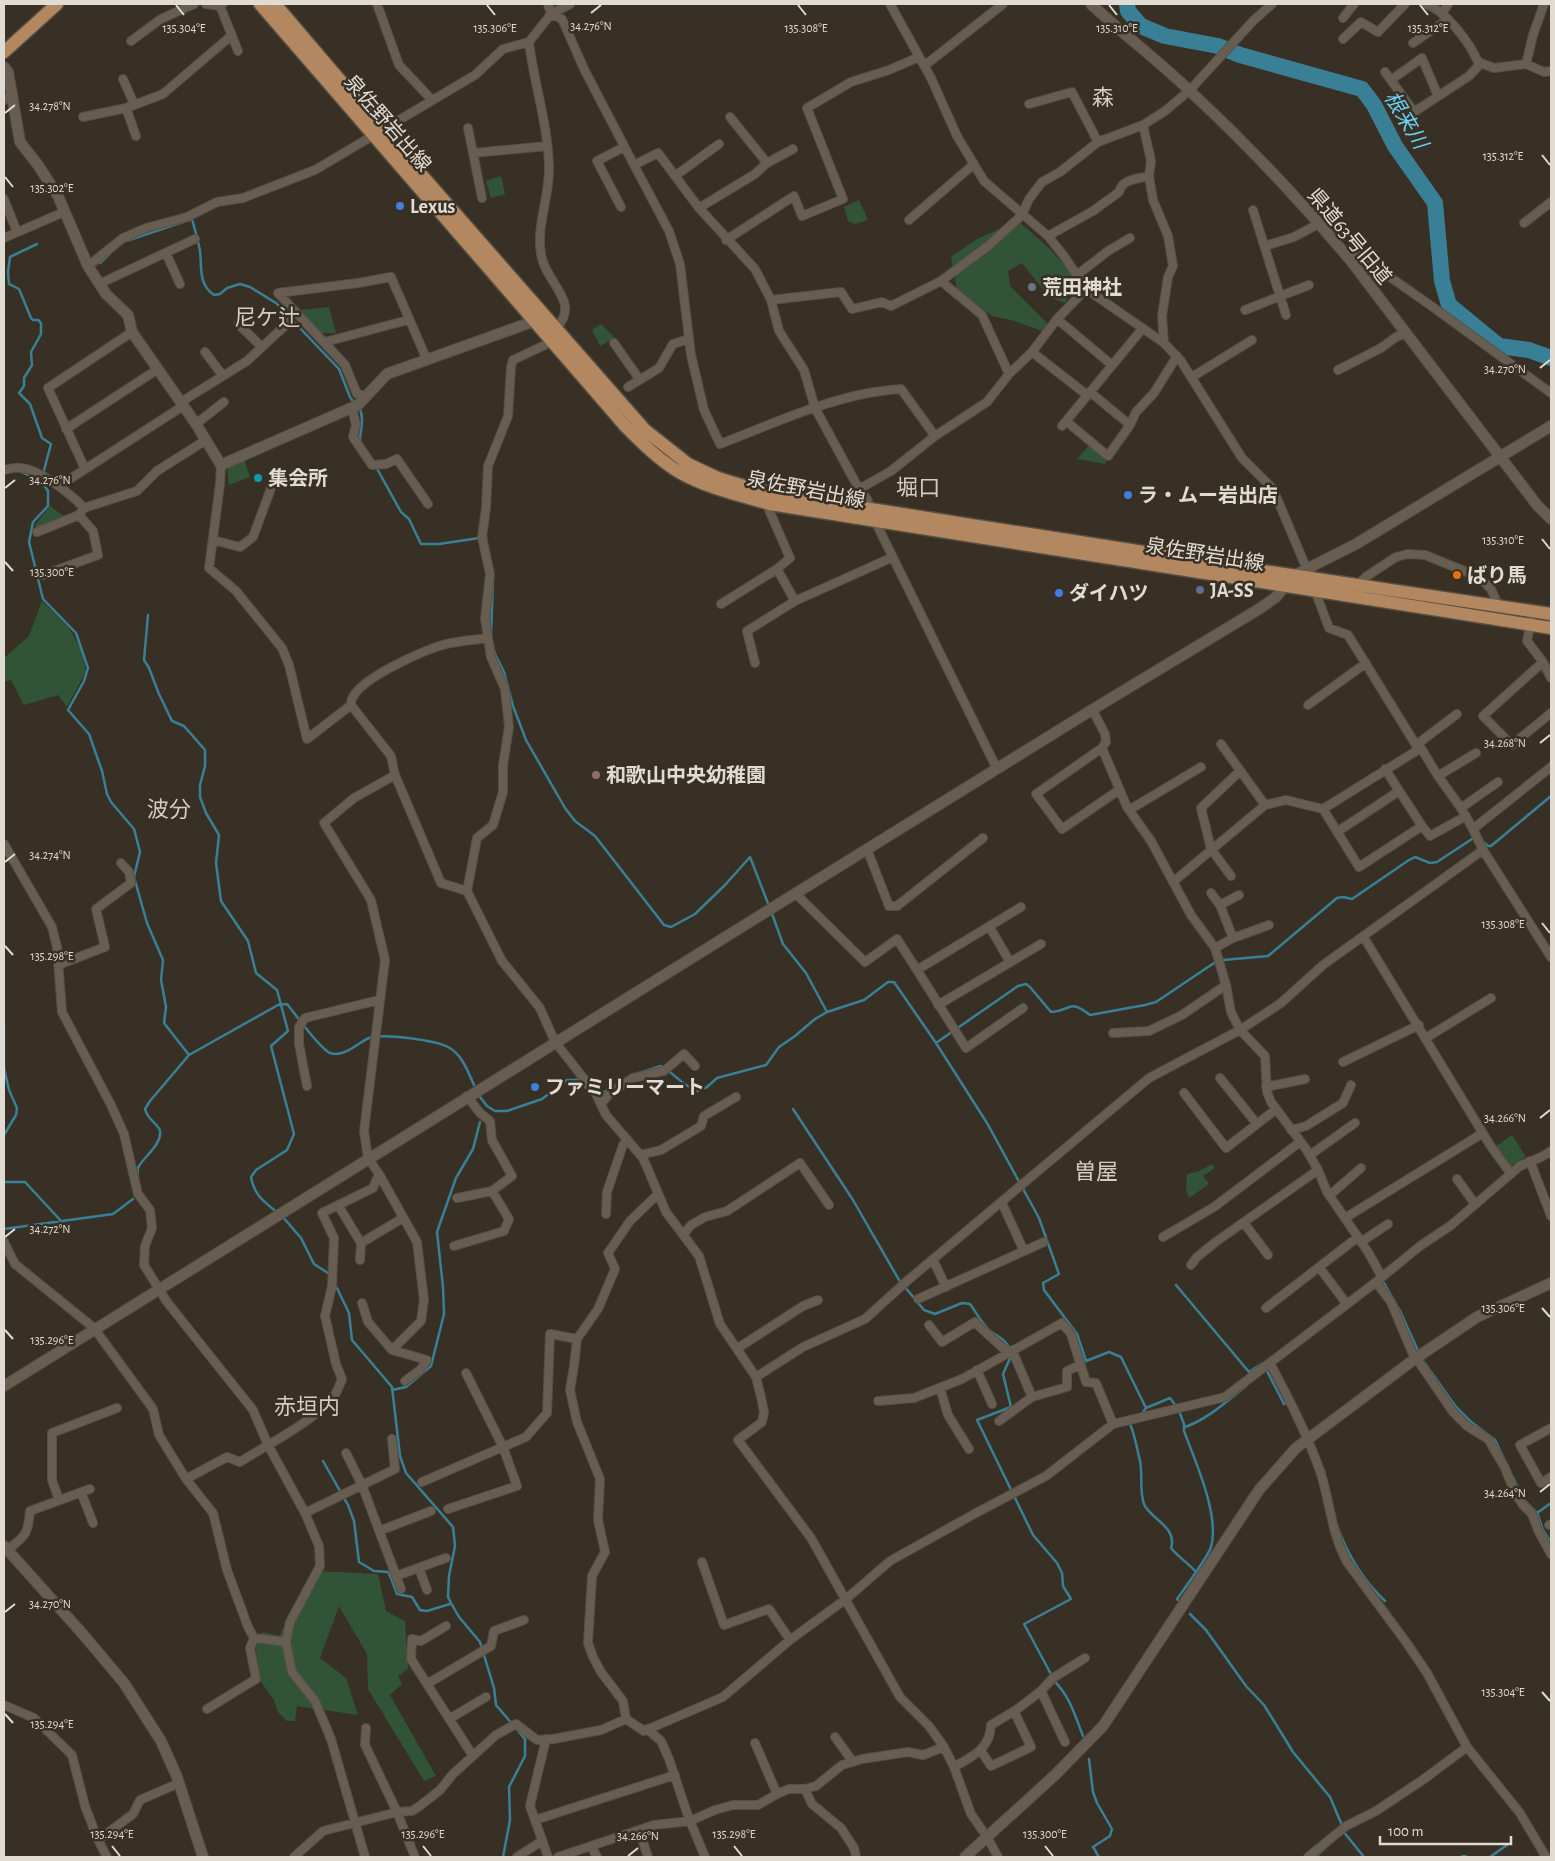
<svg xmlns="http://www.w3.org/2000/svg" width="1555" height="1861" font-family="'Alegreya Sans','Noto Sans JP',sans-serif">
<rect width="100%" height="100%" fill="#383024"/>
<path fill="#315437" d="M501,176L505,194L491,198L486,181Z
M859,200L868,220L855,224L848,221L844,207Z
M1018,221L1049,248L1070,271L1073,289L1065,303L1049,297L1022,263L1008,271L1010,286L1048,324L1042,331L1011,320L992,316L957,289L951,257L977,239Z
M329,307L336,333H321L300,310Z
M601,324L615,338L600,346L592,330Z
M1089,445L1107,460L1105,464L1077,459Z
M244,459L250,477L229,485L227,465Z
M50,506L65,517L36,528L35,525Z
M42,601L69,628L81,649L86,671L67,707L58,695L24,705L11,680L4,682V658L29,636Z
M1512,1135L1526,1157L1509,1167L1495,1147Z
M1212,1164L1215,1168L1203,1176L1209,1184L1189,1198L1186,1189L1187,1174L1199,1171Z
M316,1571L378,1574L386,1611L405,1621L408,1669L398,1676L402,1684L390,1695L436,1776L424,1781L368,1689L367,1654L339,1606L320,1658L346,1678L358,1715L297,1706L295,1721H287L278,1712L274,1700L261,1682L255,1644L263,1632L279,1636Z"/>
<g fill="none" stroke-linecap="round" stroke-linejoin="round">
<path stroke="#398096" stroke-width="2.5" d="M126,241L192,219C195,230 198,240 200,251C202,267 198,284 214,295L220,294L227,288L240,284L250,287L276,303L339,369L350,397L355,404
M37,244L10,257L8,272L9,284L19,289L31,318L33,320H38L41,323V334L31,352L32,365L24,378V386L19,393L30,404L42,438L51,444L43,474
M100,263L119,245
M359,408C365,417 360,431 360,441
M369,454L401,512L409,519L421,544H439L486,537L487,544
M22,472L41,481L48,491V506L33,522L29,542L43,599L76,633L88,668L84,681L68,710L89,734L102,771L107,794L111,802L134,829L140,852L134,877L147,923L163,960L161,980L166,1007L164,1023L189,1055
M148,615L144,660L149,668L159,694L172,721L184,726L205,750V766L200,785V797L206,813L219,835L216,863L221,901L248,941L256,973L277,990L288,1031L271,1046L294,1134L287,1150L256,1170L251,1177C254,1195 264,1202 278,1213
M491,634L493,579
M493,646L495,654L504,672L513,706L526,740L565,808L575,821L595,836L664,925L671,927L695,914L725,885L750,857L769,906
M1482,841L1488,846H1491L1551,796
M771,911L783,944L806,973L827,1012
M4,1025V1068L9,1090L17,1108L16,1115L4,1135
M936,1043L987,1123L1039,1218L1059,1274L1043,1283L1044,1290L1077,1334L1086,1361L1109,1352L1121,1357L1146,1408L1142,1414
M630,1076L661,1066C674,1073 683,1086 697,1091L707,1087L717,1078L766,1065L779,1047L795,1036L815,1019L827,1012L864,1000L888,982H894L936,1043L1018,986L1026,984L1030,987L1051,1012C1072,1011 1068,998 1090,1015L1145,1005L1156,1002L1214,963L1223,960L1268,956L1337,898L1343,897L1352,899L1409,860L1415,857L1430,863L1437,862L1472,839H1475
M598,1096L615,1085
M480,1097L487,1106L495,1111H507L542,1099L567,1080H579L594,1097
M793,1109L853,1200L899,1280L924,1310L935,1314L962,1303L970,1304C976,1312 982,1324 990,1331C998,1337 1006,1339 1010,1350
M138,1180C138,1176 137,1171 138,1168C143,1157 162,1145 160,1131C158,1123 148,1121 145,1109L150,1101L189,1055L278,1005L287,1004C296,1015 319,1048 330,1053C344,1058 357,1043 369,1038C383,1033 434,1040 448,1047C462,1054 468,1072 474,1085
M4,1182H25L62,1222
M282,1216L301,1238L314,1264L328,1273L331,1277
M4,1229L113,1214L133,1199
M1384,1283L1400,1311L1419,1353
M335,1284L349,1313L352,1340L392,1387L400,1456L406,1473L453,1527L455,1546L449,1576L448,1597L451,1603L459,1617L480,1642L494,1688L496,1705L525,1739V1756L509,1787L510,1820L503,1857
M1176,1285L1249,1372
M1011,1356L1003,1374L1011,1407L977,1420L1033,1535L1057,1563L1062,1573L1063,1586L1071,1599L1024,1624L1052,1676
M1421,1358L1456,1407L1470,1421L1495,1440L1504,1459
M1266,1369L1284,1404L1293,1400L1309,1434
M1249,1372L1263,1363L1264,1364
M392,1390L406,1387L431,1366L444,1314L443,1287L437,1232L456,1178L473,1149L480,1122
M1146,1408L1170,1398L1176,1406
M1132,1422L1130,1424C1135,1435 1137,1449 1140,1461C1143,1475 1139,1490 1144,1504C1149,1518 1178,1527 1171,1548C1176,1555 1189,1564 1195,1571
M1185,1427C1208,1419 1227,1401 1246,1386
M1313,1444L1325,1473
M323,1461L348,1505L354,1521L359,1562L374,1571L388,1572L391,1578L397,1594L412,1597L420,1610L427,1611L450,1604
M1513,1477L1522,1498L1537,1513L1543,1530L1551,1543
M1326,1479L1332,1503
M1537,1513L1551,1503
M1336,1523C1346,1552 1362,1579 1385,1601
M1178,1600L1177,1599C1185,1588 1207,1558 1211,1547C1220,1515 1195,1461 1184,1431V1424L1179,1411
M1190,1614L1206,1630L1246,1686L1264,1705L1293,1752L1330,1797L1341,1823L1343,1831L1364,1857
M1054,1681C1070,1696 1075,1716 1083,1736
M1089,1759L1093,1792L1097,1803L1112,1829L1110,1836L1093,1847L1099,1857
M1315,1857L1335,1839
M1461,1857L1464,1856L1467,1857
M1490,1857L1507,1845"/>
<path stroke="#398096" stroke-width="16" d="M1127,4L1128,11L1141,26L1165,36L1218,46L1240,55L1362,89L1374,105L1395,146L1435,203L1442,281L1449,305L1499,346L1529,350L1551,358"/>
<g stroke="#554f44" stroke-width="10">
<path id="minor" d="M206,4L220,6
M223,4L220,6L238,51
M377,4L399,65L432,100
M548,4L551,14
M890,4L931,78L957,136L984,181L1048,236L1064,256L1086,289L1164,343L1181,361L1242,458L1273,489L1308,572
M1426,4C1446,11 1470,43 1478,62L1494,68L1526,64L1544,72L1551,71
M551,14L562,19L584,69L634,165L658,153L699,208L755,269L771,300L779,331L804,370L815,408L859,489L867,499L875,521L997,769
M1442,14L1448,4
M1343,18L1354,4
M1343,39L1361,22L1378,32L1405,4
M131,41L161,19L194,4
M529,42C534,84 548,124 549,167C550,196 536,225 541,254C545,283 582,302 556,328
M1413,43L1448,19
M1526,64L1533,35L1544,4
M924,66L1003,4
M1385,72L1414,112L1469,76L1481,63
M123,79L134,104
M1391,80L1422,58L1438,96
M4,100L13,94
M1029,104L1072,92L1098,142
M126,108L136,136
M83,117L126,108L163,94L232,35
M730,117L767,163
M1143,125L1151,161L1149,176L1153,200L1168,236L1173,266L1168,277L1162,316L1164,343
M468,128L482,198
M473,153L547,146
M634,165L669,231L680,264L691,355L704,410L720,444C770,425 821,401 874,392C884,391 892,389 901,389L935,436
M675,176L719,144
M4,199L17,232
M621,207L597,161L624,147
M699,208L755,174L767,163L793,149
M1253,210L1286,315
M909,220L974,164
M1524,223L1551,202
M1048,236L1093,211L1119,192C1122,179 1137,179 1149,176
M4,238L64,212
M726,240L794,196L802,216L843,199L807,108L851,82L889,70L919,57
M1265,246L1294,237L1320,223
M166,253L180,284
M1351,261L1357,254L1430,305L1551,393
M88,266L123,238L146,228L187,217L217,202L243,198L315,170L475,75L503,49L529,42L551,14L570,4
M1077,275L1108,251L1130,238
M941,281L982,315L1009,374
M99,284L195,239
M771,300L841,292L852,309L882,302L891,306L941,281L988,246L1022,215L1029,199L1042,182L1060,172L1098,142L1143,125L1165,111L1190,90L1253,21L1272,4
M1245,310L1309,285
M1057,319L1112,365
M238,324L262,347
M550,341L545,345L513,360L511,367L508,416L488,466L486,508L482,537L490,574L485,619L491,657L505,689L509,727L503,765V792L493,825L477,838L467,891L502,961L540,1008L555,1042L596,1094L606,1115L643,1158L666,1212L699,1256L720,1324L756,1377L761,1397L764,1412L762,1422L738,1440L811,1538L900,1697L929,1726L944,1747L954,1767L971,1814L987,1837L998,1857
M325,342L408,320
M614,343L640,380
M205,352L223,376
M1032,352L1087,395
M1338,370L1381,348L1396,337L1406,333
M1192,377L1252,340
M628,387L659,368L673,344L689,339
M1090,392L1130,425
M367,396L357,394L345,365L278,293L358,283L391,277L427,360
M181,402L247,361L289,322
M352,408L356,425L353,437L372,465L386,464L397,459L428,504
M1066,421L1108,456L1130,425L1136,412L1154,393L1177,356
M196,424L224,402
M1062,426L1143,328
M66,429L158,369
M221,465L220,484L209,568L236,591L282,648L289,665L307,739L351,705C351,702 351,699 353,697C363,677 424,650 446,644C459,641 474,640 488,638
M85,469L48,388L132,332
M4,470C9,469 15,467 20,468C39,469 71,494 84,508
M59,486L183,406
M859,489L891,471L935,436L987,402L1009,374L1032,352L1057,319L1086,289
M770,504L769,510L790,558L777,569
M37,532L79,515L84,508L137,491L157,471L206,440
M213,540L240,547L253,537L273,483
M43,575L98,555L93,531L79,515
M1357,585L1367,576L1396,557L1408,554L1425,555L1479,577L1491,589L1499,607
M1314,588L1329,628L1348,635L1416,745L1421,748L1438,776L1461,808L1473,829L1483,850L1551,957
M721,604L777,569L795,601
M1531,621L1527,641L1543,662L1551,678
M1543,662L1483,716L1512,745L1551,713
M755,663L747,631L795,601L893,557
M351,705L391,756L395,775L441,883L467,891
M1308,705L1366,663
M1092,709L1105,734L1106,742L1102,748L1127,807L1151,841L1191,915L1215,948L1226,985L1231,1012L1240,1030L1265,1056L1267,1092L1271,1102L1306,1149L1318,1170L1327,1192L1368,1252L1382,1277
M1221,744L1265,805
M1416,745L1457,714
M1102,748L1036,794L1062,829L1119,790
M1438,776L1476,753
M1461,808L1498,782
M1323,809L1359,867L1422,826L1385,769
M1129,810L1201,767
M1422,826L1430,836L1466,816
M1473,829L1551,767
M1337,832L1399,791
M4,844L52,927L57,947L62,1012L111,1105L124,1134L138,1194L150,1210L152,1228L145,1246L144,1265L167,1302L253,1410L268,1445L305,1513L319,1546L320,1566L290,1622L286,1642L292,1672L315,1701L331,1739L365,1857
M867,849L889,906H897L983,838
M1231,876L1211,849L1201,808L1240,771
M1173,882L1265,805L1286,800L1323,809L1421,748
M795,893L865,962L897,939L917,970L1021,907
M1211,893L1220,905L1233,938L1269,925
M1220,905L1239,895
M989,926L1010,962
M1363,936L1490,1145L1511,1174
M1215,948L1233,938
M58,965L105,947L96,909L131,883L129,872L121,863
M917,970L966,1048L1023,1008
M938,1005L1041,944
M1113,1033L1149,1031L1182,1015L1226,985
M1426,1038L1491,998
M1343,1062L1419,1025
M1220,1078L1257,1124
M307,1086L299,1044V1027L305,1018L379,1000
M1266,1087L1305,1079
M1184,1093L1226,1148L1275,1110
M601,1104L610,1093L633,1078L664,1071L684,1054L695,1066
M1291,1130L1306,1126L1343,1103L1351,1085
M640,1155L661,1150L701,1126L704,1116L736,1097
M1310,1155L1355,1123
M1530,1161L1551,1216
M379,1174L417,1242L424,1300L421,1321L392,1350
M1457,1179L1475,1204
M658,1194L630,1221L608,1253L615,1269L598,1309L577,1339L574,1366L570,1390L577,1422L600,1479L598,1520L605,1552L592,1576L588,1643L593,1657L601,1672L623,1701L626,1719L644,1731L723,1697L790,1640L846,1599L890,1561L976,1513L1046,1476L1113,1424L1225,1397L1376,1282L1420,1246L1450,1226L1520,1166C1531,1161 1542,1158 1551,1151
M1330,1195L1361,1168
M457,1198L492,1191L512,1176L492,1140L490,1121L480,1113L467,1096
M1002,1203L1024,1251
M338,1205L361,1243L360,1260
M606,1214L607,1192L623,1145L627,1140
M1345,1218L1483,1133
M1244,1223L1268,1255
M683,1235L691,1225L705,1217L727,1211L800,1163L829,1205
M1163,1237L1214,1207L1300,1142
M4,1242L15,1264L94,1328L153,1409L159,1435L186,1479L213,1513L227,1570L248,1627L254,1638L286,1642
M1361,1242L1388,1224
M361,1243L403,1218
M454,1246L504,1231L509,1219L492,1191
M933,1260L946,1287
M1191,1265L1197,1257L1217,1241L1318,1170
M1319,1267L1346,1303
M1376,1282L1391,1302L1412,1352L1453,1412L1467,1426L1488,1439L1505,1468L1515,1493L1523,1505L1532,1514L1538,1530L1551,1554
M918,1299L1044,1242
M362,1303L368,1322L392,1350L427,1360L420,1370L405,1381
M1266,1308L1358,1237
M929,1325L942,1342L975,1322C985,1333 997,1342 1007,1352
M738,1348L803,1306L818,1300
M1012,1350L1032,1397L1067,1387V1371L1080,1365
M1270,1363C1289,1399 1308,1436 1321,1474C1330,1503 1332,1535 1347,1562L1406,1642L1427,1673L1467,1747L1520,1813L1546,1857
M977,1370L992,1404
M756,1377L803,1347L865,1319L907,1281L1149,1078L1240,1030L1281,1003L1323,965L1483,850
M940,1388L948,1415L969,1449
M878,1401L914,1398L962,1379L1062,1323L1071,1334L1086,1382L1096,1383L1113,1424
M999,1421L1032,1397
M1551,1428L1520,1445L1541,1483L1551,1477
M346,1453L362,1485L401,1589
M186,1479L227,1457L240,1462C270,1443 307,1425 331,1400C337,1394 339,1386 342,1379L336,1364L325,1316L332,1286L334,1238L322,1213L373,1188L379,1174L368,1158L364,1131L385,960L371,900L324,823L354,798L395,775
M422,1482L526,1437L547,1413L550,1334L577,1339
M81,1492L93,1523
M59,1500L52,1480V1433L117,1408
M448,1509L517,1486L503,1447L466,1373
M305,1513L395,1469L392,1439
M1549,1525L1551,1524
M379,1531L431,1511
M7,1550C26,1536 28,1534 30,1511L90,1489
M702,1562L724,1625L769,1609L790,1640
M419,1568L427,1590
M396,1576L446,1558
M446,1626L421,1641L412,1639L411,1659L473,1756
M427,1684L491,1646L494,1631L524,1620
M1041,1691L1065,1742
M4,1705L34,1718L72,1755L85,1806L98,1840L107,1857
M207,1709L256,1679L250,1648L254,1638
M449,1719L486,1697
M366,1728L365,1745L397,1812L415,1857
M647,1729L661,1741L669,1759L688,1816L705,1857
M835,1737L853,1762
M546,1739L530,1806L548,1857
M755,1743L777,1794
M981,1751L991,1766L1031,1747L1014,1711
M954,1767C973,1756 990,1749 991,1725L1016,1710L1041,1691L1053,1678L1085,1658
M805,1789L812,1804L841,1828L854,1848L856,1857
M535,1820L675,1775
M639,1830L648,1857
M98,1840L133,1814L140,1800L179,1783
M591,1846L597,1857
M294,1857L323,1831L397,1812L412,1811L421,1805L440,1790L453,1774L496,1735L516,1724L537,1740L553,1739L601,1730L626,1719
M517,1857L542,1841
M558,1857L654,1825L690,1821L715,1810L733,1805H758L777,1794L789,1789H805L816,1786L842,1765L862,1759L908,1752L923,1755L944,1747
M1308,1857L1346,1826L1376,1811L1424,1779L1467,1747"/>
</g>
<g stroke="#554f44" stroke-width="12">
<path id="tertiary" d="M1091,4C1123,34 1159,61 1191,92C1248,145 1301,201 1351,261L1537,505L1551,519
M4,67L8,72L20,142L38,165L58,196L88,266L106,294L128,315L132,332L196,424L221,465L358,405L387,374L540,319
M4,1386L764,913L1090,711L1259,609L1276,597L1293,576L1356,544L1551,426
M4,1546L81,1632L124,1683L161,1741L177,1777L203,1857
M965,1857L1055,1775L1103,1726L1259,1490L1296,1448L1416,1358L1477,1317L1551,1283"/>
</g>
<g stroke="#554f44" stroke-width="15">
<path id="primary" d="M260,4L626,427C642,443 659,460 679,472C707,488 739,495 770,504L1551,628
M275,4L391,140L645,430L688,464L718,478L757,490L839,504L1264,571L1551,614
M4,52L57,4"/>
</g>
<use href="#minor" stroke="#675e51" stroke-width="8"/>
<use href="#tertiary" stroke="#675e51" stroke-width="10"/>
<use href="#primary" stroke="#b38760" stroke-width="12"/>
</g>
<path fill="none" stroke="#e0dbd3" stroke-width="2" d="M176,5L184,15M487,5L495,15M798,5L806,15M1109,5L1117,15M1420,5L1428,15M591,13L601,5M5,113L15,105M1542,155L1550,165M5,177L13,187M1540,368L1550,360M5,488L15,480M1542,539L1550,549M5,562L13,571M1540,743L1550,735M5,862L15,854M1542,923L1550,933M5,946L13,955M1540,1118L1550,1110M5,1237L15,1229M1542,1308L1550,1317M5,1330L13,1339M1540,1492L1550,1484M5,1612L15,1604M1542,1692L1550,1701M5,1714L13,1723M112,1846L120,1856M423,1846L431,1856M734,1846L742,1856M1045,1846L1053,1856M628,1856L638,1848"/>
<g fill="#3f7fe0" stroke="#383024" stroke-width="2">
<circle cx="400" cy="206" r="5"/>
<circle cx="1128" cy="495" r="5"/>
<circle cx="1059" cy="593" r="5"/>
<circle cx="535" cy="1087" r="5"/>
</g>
<circle fill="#6b7280" stroke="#383024" stroke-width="2" cx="1032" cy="287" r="5"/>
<circle fill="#0f9aa8" stroke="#383024" stroke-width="2" cx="258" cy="478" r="5"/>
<circle fill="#e8710a" stroke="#383024" stroke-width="2" cx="1457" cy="575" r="5"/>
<circle fill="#5c6f8a" stroke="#383024" stroke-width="2" cx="1200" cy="590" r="5"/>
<circle fill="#8d6e63" stroke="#383024" stroke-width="2" cx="596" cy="775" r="5"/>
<g text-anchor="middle" stroke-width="5" stroke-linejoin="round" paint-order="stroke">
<g font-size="20" fill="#e0dbd3" stroke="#383024">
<text transform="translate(388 123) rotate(49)" y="7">泉佐野岩出線</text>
<text transform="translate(1350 236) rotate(50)" y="7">県道63号旧道</text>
<text transform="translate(806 489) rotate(11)" y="7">泉佐野岩出線</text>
<text transform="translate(1205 554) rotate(9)" y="7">泉佐野岩出線</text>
</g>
<g font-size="20" font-weight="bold" fill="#e0dbd3" stroke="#383024" text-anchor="start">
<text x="410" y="213">Lexus</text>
<text x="1042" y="294">荒田神社</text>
<text x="268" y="485">集会所</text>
<text x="1138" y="502">ラ・ムー岩出店</text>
<text x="1467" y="582">ばり馬</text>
<text x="1210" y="597">JA-SS</text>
<text x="1069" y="600">ダイハツ</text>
<text x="606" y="782">和歌山中央幼稚園</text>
<text x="545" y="1094">ファミリーマート</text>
</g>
<g font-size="21" font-style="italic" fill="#68d2f4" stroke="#383024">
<text transform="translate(1406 120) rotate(59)" y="7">根来川</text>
</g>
<g font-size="22" fill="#d6ccbd" stroke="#383024">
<text x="1103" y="105">森</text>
<text x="267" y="325">尼ケ辻</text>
<text x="918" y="495">堀口</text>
<text x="169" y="817">波分</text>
<text x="1096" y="1179">曽屋</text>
<text x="307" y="1414">赤垣内</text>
</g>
</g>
<g font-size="12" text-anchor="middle" fill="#e0dbd3" stroke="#383024" stroke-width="5" stroke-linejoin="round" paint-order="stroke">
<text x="591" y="30">34.276°N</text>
<text x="184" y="32">135.304°E</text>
<text x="495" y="32">135.306°E</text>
<text x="806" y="32">135.308°E</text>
<text x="1117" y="32">135.310°E</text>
<text x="1428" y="32">135.312°E</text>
<text x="50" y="110">34.278°N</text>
<text x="1503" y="160">135.312°E</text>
<text x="52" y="192">135.302°E</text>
<text x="1505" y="373">34.270°N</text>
<text x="50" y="484">34.276°N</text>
<text x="1503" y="544">135.310°E</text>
<text x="52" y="576">135.300°E</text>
<text x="1505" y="747">34.268°N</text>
<text x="50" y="859">34.274°N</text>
<text x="1503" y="928">135.308°E</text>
<text x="52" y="960">135.298°E</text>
<text x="1505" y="1122">34.266°N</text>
<text x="50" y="1233">34.272°N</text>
<text x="1503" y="1312">135.306°E</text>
<text x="52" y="1344">135.296°E</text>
<text x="1505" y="1497">34.264°N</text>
<text x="50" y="1608">34.270°N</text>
<text x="1503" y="1696">135.304°E</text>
<text x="52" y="1728">135.294°E</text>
<text x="112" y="1838">135.294°E</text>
<text x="423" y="1838">135.296°E</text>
<text x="734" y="1838">135.298°E</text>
<text x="1045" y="1838">135.300°E</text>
<text x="638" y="1840">34.266°N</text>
</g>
<rect width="1555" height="1861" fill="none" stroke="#e0dbd3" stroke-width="10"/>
<path d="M1380 1836v8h131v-8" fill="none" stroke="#e0dbd3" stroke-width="2.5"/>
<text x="1388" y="1836" font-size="15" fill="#e0dbd3" stroke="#383024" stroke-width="4" paint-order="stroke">100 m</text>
</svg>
